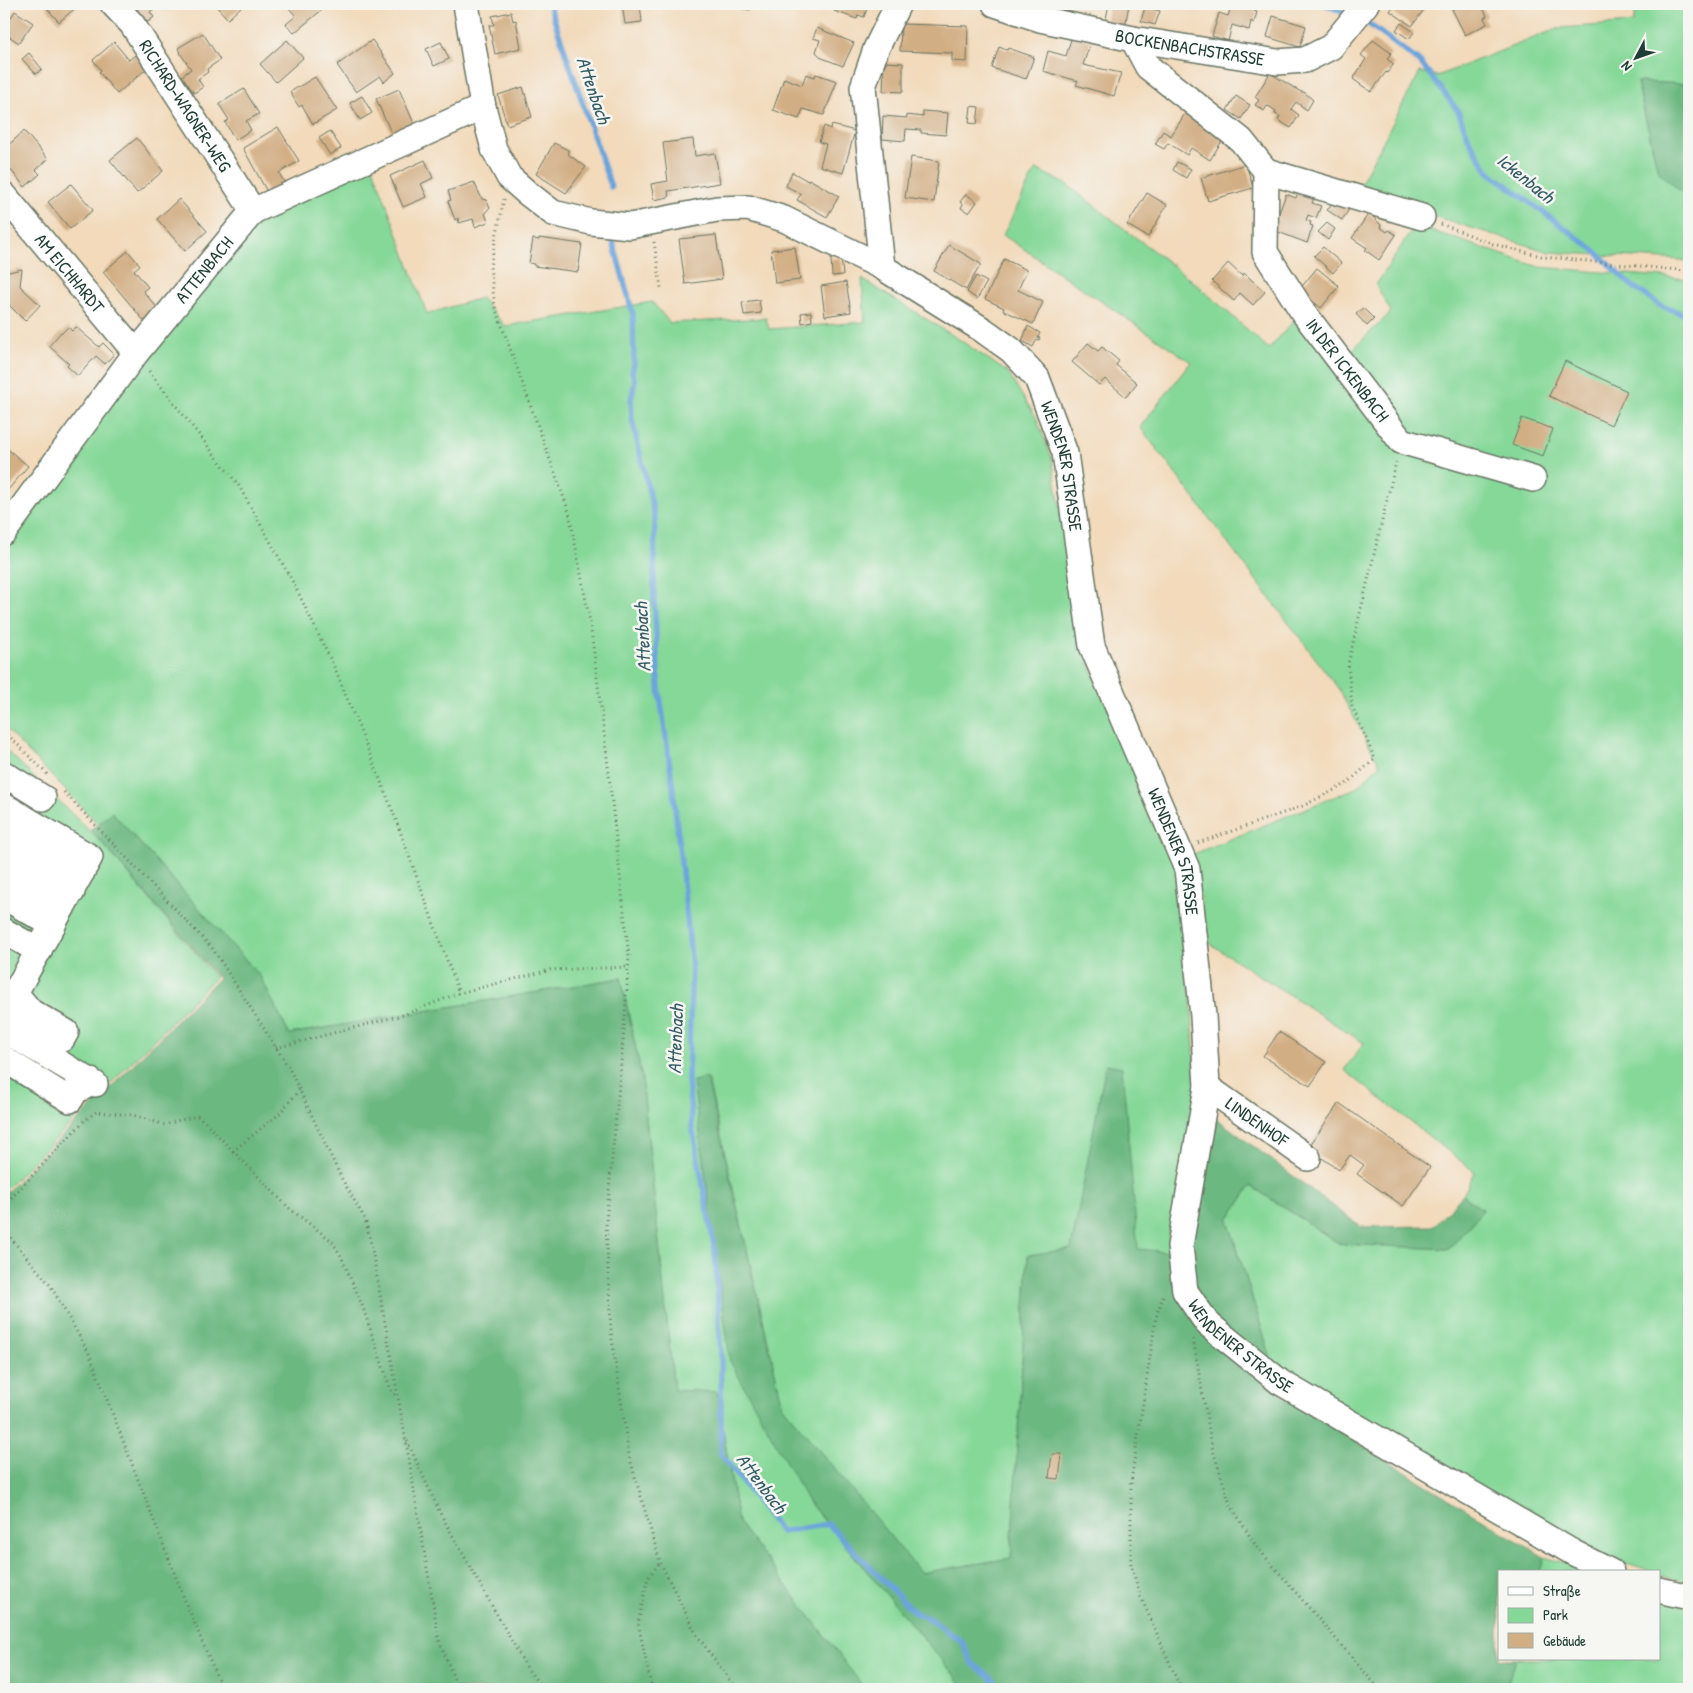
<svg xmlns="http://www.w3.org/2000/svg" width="1693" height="1693" font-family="'Patrick Hand',sans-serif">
<rect width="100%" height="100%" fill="#f6f6f2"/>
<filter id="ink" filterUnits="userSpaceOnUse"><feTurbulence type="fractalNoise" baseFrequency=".02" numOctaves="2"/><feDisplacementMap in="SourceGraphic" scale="10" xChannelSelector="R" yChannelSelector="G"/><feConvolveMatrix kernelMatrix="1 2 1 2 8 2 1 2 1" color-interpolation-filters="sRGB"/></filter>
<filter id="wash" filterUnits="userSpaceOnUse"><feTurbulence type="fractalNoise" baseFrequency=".0096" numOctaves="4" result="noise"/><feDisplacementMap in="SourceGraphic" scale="20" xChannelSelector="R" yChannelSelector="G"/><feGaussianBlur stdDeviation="1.12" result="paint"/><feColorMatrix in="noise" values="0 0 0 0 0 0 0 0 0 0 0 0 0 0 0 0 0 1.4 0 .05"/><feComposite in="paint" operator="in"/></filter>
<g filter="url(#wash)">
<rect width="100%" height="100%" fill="#f2dabb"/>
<path fill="#86d899" stroke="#528a66" d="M1637,4H1689V84L1637,82L1658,171L1689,199V262L1682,260L1549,252L1356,192L1420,72L1437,76L1559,28L1633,23Z
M371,162L427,314L481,298L505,326L652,302L670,323L766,318L769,329L865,322L862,279L957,338L1007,372L1036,417L1052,459L1084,652L1177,871L1192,1011L1196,1089L1171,1253L1137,1249L1122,1068L1106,1064L1071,1250L1028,1255L1011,1558L920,1573L783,1407L708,1079L694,1081L807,1500L966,1689H865L738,1522L717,1392L674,1391L642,1078L621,978L289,1034L260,976L112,813L98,824L4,727V554L144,355L263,210Z
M1036,169L1066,184L1194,282L1269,349L1297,317L1345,357L1391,312L1376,285L1415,225L1539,267L1689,279V1583L1659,1574V1572H1652L1576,1548L1277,1377L1228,1220L1251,1186L1340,1244L1449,1249L1482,1210L1463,1195L1475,1172L1344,1070L1364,1043L1209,943L1191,855L1356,788L1380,765L1338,688L1140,427L1191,362L1003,235Z
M4,748L103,844L216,977L4,1191Z
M1544,1557L1571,1564L1588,1572H1540Z
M1659,1599L1689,1606V1689H1506L1515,1659H1659Z"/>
<path fill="#6cb881" stroke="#467a5a" d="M1637,82L1689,84V199L1658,171Z
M112,812L260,976L289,1034L621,978L642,1078L674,1390L717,1392L738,1522L865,1689H4V1195L219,978L91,830Z
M1106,1064L1122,1067L1138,1249L1187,1254L1209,1113L1361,1227L1434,1226L1463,1195L1483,1210L1449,1249L1340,1244L1251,1186L1228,1220L1283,1397L1544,1557L1540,1572H1499V1659H1515L1506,1689H966L807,1500L730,1361L693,1081L707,1078L783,1407L921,1573L1011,1558L1028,1255L1071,1249Z"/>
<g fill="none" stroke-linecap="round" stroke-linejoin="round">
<path stroke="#6ca4db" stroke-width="5.5" d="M549,4L611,187
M1324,4L1349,15
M1360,19L1366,22L1421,63L1458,111L1470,142L1489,172L1593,249L1631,285L1661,306L1689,316
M612,238L633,314L634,364L632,372L635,381L631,400L632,419L655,518L654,599L659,688L673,788L692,966L688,1079L692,1126L715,1251L721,1358V1454L781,1532L828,1524L915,1613L930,1619L962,1642L972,1663L1005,1689"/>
</g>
<g id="blocks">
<path fill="#d2ae84" d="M46,4H80L59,22L46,7L47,6Z
M142,4H159L150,12L154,17L148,22L137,10L143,5Z
M214,4H240L242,6L228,19Z
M285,4H318L323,9L294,33L286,24L296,16Z
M622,4H640L642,22L625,24Z
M727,4H751L750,10L727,6Z
M837,4H869L864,17L858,15L857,19L834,11Z
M1109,4H1129L1125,28L1105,24Z
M1232,4H1256L1254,11L1257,12L1254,23L1251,21L1249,30L1232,25L1228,41L1212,36L1219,13L1228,16Z
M1395,4H1428L1412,26L1390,11Z
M1462,4H1481L1487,16L1484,18L1487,24L1465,35L1452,9Z
M1145,7L1160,11L1155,25L1141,21Z
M15,11L33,23L19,43L4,33V28Z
M511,12L513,21L516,20L521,48L495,54L489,25H494L492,16Z
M1273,16L1306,26L1300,47L1267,37Z
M1401,23L1414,32L1409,39L1396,30Z
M901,24L968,26L967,62L952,61V53L900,51Z
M817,28L854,43L843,66L822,58L816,52L820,40L813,38Z
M203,33L220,60L207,69L208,72L198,79L203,87L194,93L182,76L191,69L180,53L181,52L178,48Z
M1072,36L1091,41L1083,65L1121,73L1114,96L1076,85L1078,81L1043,71L1048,51L1066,56Z
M287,40L303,58L276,82L260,64Z
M372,40L395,73L384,82L380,76L356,92L337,65Z
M1373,40L1391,53L1387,59L1394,64L1387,73L1386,72L1371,92L1353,79L1366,59L1361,55Z
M114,42L129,60L140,51L151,65L117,94L99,72L101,70L93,60Z
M441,42L449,59L434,66L426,49Z
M999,47L1007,50L1008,48L1034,57L1026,79L992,68Z
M29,53L42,69L36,74L22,59Z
M884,62L903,63V92L883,91Z
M1270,73L1301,92H1304L1313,100L1307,110L1296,102L1291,109L1299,115L1291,128L1278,120L1280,116L1275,114L1276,111L1270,107L1267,106L1264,111L1255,105L1259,100L1255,97Z
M806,74L815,77L816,74L837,81L824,115L803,109L799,119L773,110L784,78L802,85Z
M315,77L337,110L313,124L302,105L299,107L290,92Z
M523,87L532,117L507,125L498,95Z
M244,89L259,114L246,121L251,130L235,140L225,122L229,120L219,104Z
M399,89L416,128L393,137L376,99Z
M362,96L372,113L360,120L350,103Z
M1236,96L1250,105L1241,119L1227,110Z
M971,106L979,107L977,124L969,123Z
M923,111L948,113L946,135L921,133V130L906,129L905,141L882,139L883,116L907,118V115L923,117Z
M1186,112L1225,136L1210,160L1191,148L1187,155L1168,143L1164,149L1155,144L1163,131L1171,136Z
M832,125L855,131L843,173L820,166L826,144L819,142L824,126L831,129Z
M278,127L299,161L279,173L287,187L270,197L243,148Z
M24,131L48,159L36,170L40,174L25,187L4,162V149Z
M330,131L341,148L330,155L319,138Z
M137,138L163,171L137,193L110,160Z
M693,139L695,156L715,153L720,183L668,191L669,197L654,200L651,184L668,181L663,143Z
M554,143L568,150L569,155L586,167L566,193L536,174Z
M911,157L939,161L934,202L905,198Z
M425,160L433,178L421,184L427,197L403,207L390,176Z
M1177,162L1191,169L1186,178L1173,170Z
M1246,164L1253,188L1208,201L1201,178Z
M792,172L808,181L809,179L839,196L827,217L797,200L801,194L786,186Z
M474,182L482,199L486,200L490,207L485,213L488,222L475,227L473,219L459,223L458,218L455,220L448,201L451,200L448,191Z
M71,184L93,210L70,229L48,202Z
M1299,190L1315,195L1312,203L1321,206L1316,218L1308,215L1306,220L1311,222L1310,225L1313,226L1307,243L1273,230L1286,194L1296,198Z
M1147,193L1167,205L1148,237L1127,225Z
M966,194L977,202L969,213L961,208L963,204L960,202Z
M1336,198L1350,208L1342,220L1327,210Z
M179,199L207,231L185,251L157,219Z
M1369,213L1381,225L1380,227L1387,232L1389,230L1396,235L1379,260L1365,250L1367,248L1352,238Z
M1327,223L1335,229L1328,240L1318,232Z
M716,235L722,279L685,284L679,239Z
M539,238L582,244L578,272L534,266V264L529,263L533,239L539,240Z
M949,245L981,264L966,290L934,271Z
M795,247L800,280L775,283L771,250Z
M1323,247L1341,263L1333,273L1314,256Z
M128,251L140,265L134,270L148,287L143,291L159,310L145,322L103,272Z
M841,258L843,275L832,276L831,259Z
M1004,259L1027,270L1018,290L1043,302L1033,324L1003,310L1004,308L985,299Z
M1228,263L1242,276L1244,273L1265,292L1253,305L1240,293L1234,301L1212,281Z
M1317,268L1339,286L1321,308L1299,290Z
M22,269L20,286L40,305L25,321L4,300V273Z
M976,276L987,282L977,299L967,292Z
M846,282L851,312L825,316L821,286Z
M759,300L761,313L744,315L742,302Z
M1363,308L1374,319L1367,326L1356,314Z
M811,312L812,321L802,323L801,313Z
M1028,326L1040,333L1038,337L1040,338L1039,340L1037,339L1033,347L1022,341Z
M68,327L72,331L76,327L99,347L103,343L114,354L105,364L96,356L78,376L67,366L69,364L49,346L61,332L62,333Z
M1088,343L1098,351L1102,347L1119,361L1116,365L1137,383L1126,397L1105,379L1099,385L1072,362Z
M1565,361L1627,391L1611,425L1549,396Z
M1522,418L1553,429L1543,456L1512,445Z
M4,446L28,466L8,490L4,486Z
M1279,1032L1326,1062L1310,1086L1263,1056Z
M1339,1103L1430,1167L1403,1206L1357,1174L1364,1165L1350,1155L1339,1170L1308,1148Z
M1052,1454H1062L1059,1479L1049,1478Z"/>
</g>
</g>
<g filter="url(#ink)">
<use href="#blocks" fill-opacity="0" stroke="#697463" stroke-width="1"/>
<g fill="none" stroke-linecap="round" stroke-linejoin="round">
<g stroke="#697463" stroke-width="28">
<g id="minor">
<path id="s1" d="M113,4L132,24L253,211"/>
<path id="s2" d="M466,4L483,107L494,149L509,177L526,192L553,213L591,222L630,226L717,209L748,208L784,219L882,267L983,330L1011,350L1037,378L1065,453L1092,646L1187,869L1203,1016L1207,1087L1180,1246L1185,1291L1207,1323L1280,1382L1572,1552L1611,1572"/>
<path id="s3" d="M995,4L1040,19L1133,39L1277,62L1305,60L1331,47L1366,4"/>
<path id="s4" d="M1133,39L1148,67L1241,140L1266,171L1265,252L1303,312L1401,441L1533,479"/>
<path d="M1266,171L1422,217"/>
<path id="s5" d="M4,195L136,353"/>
<path d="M882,267L863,87L876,49L898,4"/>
<path id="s6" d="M4,532L136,353L253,211L483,107"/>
<path d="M4,774L43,798"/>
<path d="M4,806L90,857L4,1013"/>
<path d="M4,828L82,872"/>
<path d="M4,852L72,892"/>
<path d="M4,875L62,908"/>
<path d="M4,897L53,925"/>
<path d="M4,931L39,951"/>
<path d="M4,993H15L31,1012L66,1032L62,1039L7,1008"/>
<path d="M4,1030L95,1084"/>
<path d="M4,1059L70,1100L76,1090L84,1087L89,1080"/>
<path id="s7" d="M1207,1087L1308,1158"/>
<path d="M1659,1590L1689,1597"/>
</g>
</g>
<path stroke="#697463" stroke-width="3" stroke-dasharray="1 4" stroke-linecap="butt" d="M504,199L490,266L495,307L569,512L590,622L607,757L629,957L623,1042L606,1223L611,1332L629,1456L660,1562L696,1634L736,1689
M1441,224L1493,244L1545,257L1689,271
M654,242L661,288
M149,371L239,486L294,584L336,671L392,809L459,993
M4,731L48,775
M64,792L213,949L289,1068L342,1179L365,1219L370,1238L405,1436L439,1640L458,1689
M1198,843L1303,806L1346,784L1375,759L1352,706L1348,664L1396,462
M276,1048L406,1014L459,993L550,970L628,967
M233,1151L289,1208L332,1241L340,1254L362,1305L391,1390L396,1396
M4,1205L85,1120L96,1112L133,1115L165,1125L180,1120L198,1116L207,1124L233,1151L279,1114L300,1089
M4,1230L50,1285L89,1353L184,1598L222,1689
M1163,1296L1156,1317L1131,1482V1565L1140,1595L1181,1689
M1193,1339L1212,1447L1230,1504L1256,1546L1379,1689
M407,1441L441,1515L527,1668L543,1689
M652,1689L638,1623L648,1578L660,1562"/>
<use href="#minor" stroke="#fff" stroke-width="25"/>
</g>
</g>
<g text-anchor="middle" stroke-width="5" stroke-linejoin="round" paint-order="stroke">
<g font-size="18" fill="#1f3d34" stroke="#f6f6f2">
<text dy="6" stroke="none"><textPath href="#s3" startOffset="200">BOCKENBACHSTRASSE</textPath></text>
<text dy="6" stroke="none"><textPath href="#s1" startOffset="125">RICHARD-WAGNER-WEG</textPath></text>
<text dy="6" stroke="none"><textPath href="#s6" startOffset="330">ATTENBACH</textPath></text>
<text dy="6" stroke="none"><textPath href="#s5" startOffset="102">AM EICHHARDT</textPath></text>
<text dy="6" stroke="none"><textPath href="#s4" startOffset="415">IN DER ICKENBACH</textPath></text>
<text dy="6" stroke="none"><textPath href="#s2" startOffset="865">WENDENER STRASSE</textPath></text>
<text dy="6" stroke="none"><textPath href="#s2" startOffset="1270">WENDENER STRASSE</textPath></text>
<text dy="6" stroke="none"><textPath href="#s7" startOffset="61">LINDENHOF</textPath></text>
<text dy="6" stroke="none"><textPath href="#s2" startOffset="1795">WENDENER STRASSE</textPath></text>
</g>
<g font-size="19" font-style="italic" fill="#365c66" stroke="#f6f6f2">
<text transform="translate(594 90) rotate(71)" y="7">Attenbach</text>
<text transform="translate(1526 178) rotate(39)" y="7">Ickenbach</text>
<text transform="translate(642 637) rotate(-93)" y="7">Attenbach</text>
<text transform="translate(675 1039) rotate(-88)" y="7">Attenbach</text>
<text transform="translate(762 1483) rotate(53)" y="7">Attenbach</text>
</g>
</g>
<rect width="1693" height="1693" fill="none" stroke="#f6f6f2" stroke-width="20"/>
<rect x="1498" y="1570" width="162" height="90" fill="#f6f6f2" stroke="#a0aca6"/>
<rect x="1508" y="1587" width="25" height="8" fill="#ffffff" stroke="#a0aca6"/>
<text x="1543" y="1596" font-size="15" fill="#1f3d34">Straße</text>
<rect x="1508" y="1608" width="25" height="15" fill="#86d899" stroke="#a0aca6"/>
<text x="1543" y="1620" font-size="15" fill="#1f3d34">Park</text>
<rect x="1508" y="1633" width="25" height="15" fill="#d2ae84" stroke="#a0aca6"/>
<text x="1543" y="1646" font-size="15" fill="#1f3d34">Gebäude</text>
<g transform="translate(1636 58) rotate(229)" stroke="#f6f6f2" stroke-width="4" paint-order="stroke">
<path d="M0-4L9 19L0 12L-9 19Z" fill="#1f3d34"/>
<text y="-8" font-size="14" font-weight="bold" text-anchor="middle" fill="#1f3d34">N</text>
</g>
</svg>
